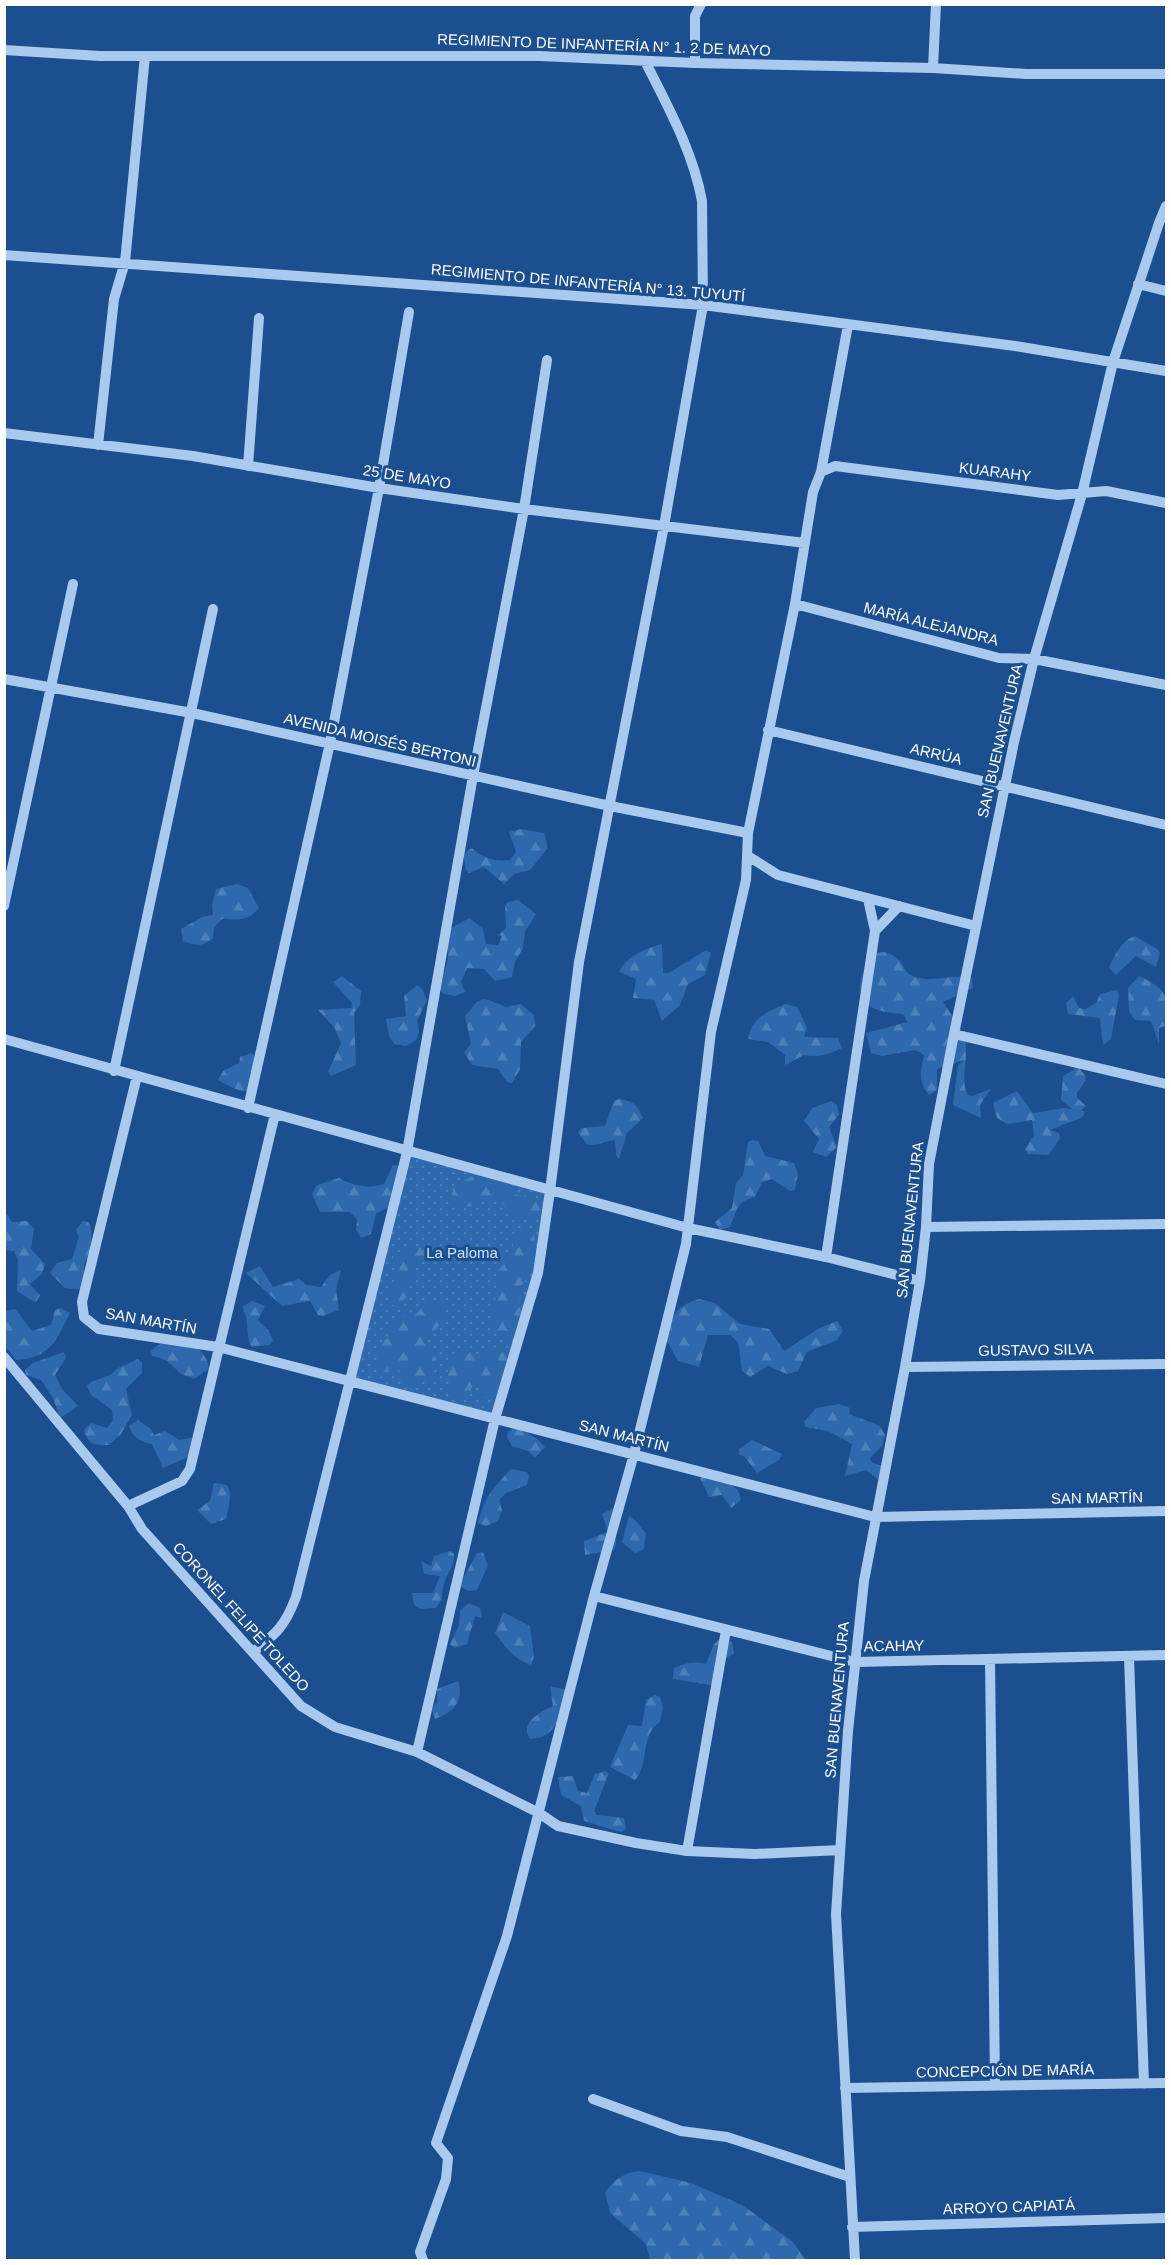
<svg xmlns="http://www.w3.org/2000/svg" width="1171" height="2265" font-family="Helvetica,sans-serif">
<defs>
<pattern id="grass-dots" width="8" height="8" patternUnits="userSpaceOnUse" patternTransform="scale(1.5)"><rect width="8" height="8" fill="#2e69ad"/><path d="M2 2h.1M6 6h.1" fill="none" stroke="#4d80b9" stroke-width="1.8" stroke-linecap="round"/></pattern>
<pattern id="forest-firs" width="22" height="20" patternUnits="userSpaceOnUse" patternTransform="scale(1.5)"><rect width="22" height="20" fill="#2e69ad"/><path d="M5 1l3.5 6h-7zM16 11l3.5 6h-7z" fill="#4d80b9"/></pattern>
</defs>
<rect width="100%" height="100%" fill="#1b4f8f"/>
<path fill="url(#grass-dots)" d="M407,1152L550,1191L538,1273L495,1419L351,1383Z"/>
<path fill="url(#forest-firs)" d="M521,829L544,833L547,843V849L530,870L514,874L504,884L484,867L469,873L466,870L463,854L472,848C481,858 496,862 510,860L516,852L509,832Z
M237,884L248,888L259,908C247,922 239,919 222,919L214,927L213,938C203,947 195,946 183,941L181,929L202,917L213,915L212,905L216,889Z
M518,900L536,914L525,932L523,948L515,962L512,977L495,981L484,969L467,968L461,982L465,992L455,996L444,994L440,990C441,978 448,967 448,955C448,946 447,939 448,930L469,918L483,929L486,944L498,945L502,936L498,935L506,928L505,906L508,902Z
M1135,936L1157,949L1160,953L1156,967L1136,956L1116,975L1109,968C1114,956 1122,940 1135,936Z
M662,944L663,973H669L706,950L711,953L705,975L688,984L680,1005L662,1021L654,1000L633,998L636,979L619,972C625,957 646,948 662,944Z
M884,952C906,957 900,972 915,977C934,983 954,973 972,978L973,988L943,1002C950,1013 961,1027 965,1040C969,1057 960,1078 967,1094L972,1096L991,1089L980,1105L981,1118L953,1105L958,1065L964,1060L937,1069V1090L929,1095C918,1081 920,1072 924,1055L915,1050L882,1056L871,1053L866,1033L908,1022L903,1014C885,1013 859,1010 860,986C860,976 868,964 871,954Z
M342,976L361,991L360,1005L354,1013L356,1065L331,1076L328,1072L341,1043L334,1027L318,1010L351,1008L352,1003L333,982Z
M1139,976C1170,992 1167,993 1166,1026L1159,1028V1044L1151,1021L1135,1020L1129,1011L1128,988Z
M417,985L422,989L427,1000L417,1021L419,1032L416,1040L406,1046L394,1044L389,1036L386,1019L406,1016L404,996Z
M1117,990L1119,995L1111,1039L1103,1045L1100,1018L1068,1014L1066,1003L1073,996L1079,1008L1085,1009L1096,1003L1100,994Z
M483,999L489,1000L506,1007L521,1004L534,1015L535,1026L521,1042L520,1069L512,1083L507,1082L498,1069L472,1065L464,1052L471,1044L465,1016L477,1002Z
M786,1004L797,1007L807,1028L804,1037L838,1038L842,1048C829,1054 818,1058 804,1055L785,1065V1055L768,1042L748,1039C751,1018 768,1011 786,1004Z
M252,1053L258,1061L250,1074L253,1090C241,1094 229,1086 218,1080L223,1071L239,1063L240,1057Z
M1078,1067L1085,1075L1086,1080L1077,1093V1098L1086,1106L1081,1110L1085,1112L1083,1117L1050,1130L1059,1133L1060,1138L1049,1155L1028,1154L1025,1149L1034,1135L1032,1120L1007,1124L997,1118L993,1103L1017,1091L1033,1113L1065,1108L1072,1109L1061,1100L1063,1076Z
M619,1099C633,1101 638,1105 643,1118L627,1133L619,1159L616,1155L615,1140C605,1141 597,1146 588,1145L578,1133L581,1128L605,1126L614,1101Z
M832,1101L837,1105L839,1115L829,1127L837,1147L826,1157L813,1152L819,1139L804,1121L812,1108Z
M753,1140L758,1141L765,1156L794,1163L798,1174L795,1190L790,1191L772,1179L762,1182L755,1197C736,1201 737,1211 730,1227L720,1230L715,1222L732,1208L736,1183L743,1175L748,1142Z
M393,1165L404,1167C415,1192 396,1203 376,1214L371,1234L361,1238L356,1230L357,1219L350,1212H320L312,1194L317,1185L339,1178C353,1186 369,1189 384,1184Z
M475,1175L496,1177L511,1194L539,1199L542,1209L537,1219C520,1224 507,1210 498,1197L472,1206L456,1208L451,1199L454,1185Z
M4,1210L12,1222L27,1221L34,1229L31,1249L45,1264L42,1274L30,1284L40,1295L36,1303L17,1291L18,1261L14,1251L5,1250Z
M83,1221L88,1222L91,1227L92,1249L91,1254L84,1263V1290L65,1288L50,1273L57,1263L72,1259L79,1237L76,1230Z
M533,1230L537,1251L526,1279L519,1289L522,1335L499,1336C485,1325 495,1307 496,1293C497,1286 496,1279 496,1272L512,1257L514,1236L523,1231Z
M421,1246L425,1256C421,1262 416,1268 413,1274C407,1290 413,1300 392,1305L387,1296L396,1278L393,1255L401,1251Z
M260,1266L273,1287L299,1279L306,1285L321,1287L330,1275L341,1270L336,1289L339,1310L323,1316L318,1315L310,1301L282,1306L246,1273Z
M699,1299L715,1303L740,1324L769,1329L784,1351L818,1329L837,1321L843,1331L837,1340L807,1352L798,1371L787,1374L768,1366L750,1377L742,1371L738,1342L730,1335H708L699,1367L678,1361L665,1338C671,1317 677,1305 699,1299Z
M252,1301L265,1306L258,1320L269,1331L273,1341L269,1345L252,1347C244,1335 251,1322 242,1307Z
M443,1301C449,1321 439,1325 426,1338V1344C437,1356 437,1363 433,1378L408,1387L398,1369L392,1367L383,1373L379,1368L377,1345L391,1336L392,1318L415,1315L426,1303Z
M61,1308L70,1313C56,1340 51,1358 16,1360L5,1346V1311L15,1309L32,1331L51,1325L55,1310Z
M168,1340C188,1343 206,1346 209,1369L194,1379C190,1377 182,1375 179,1372C170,1363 165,1358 152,1356L151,1351L155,1347Z
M498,1346L513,1350L515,1365L499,1380L497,1397L479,1398L478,1386L473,1383L468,1399L462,1401L450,1390L447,1364L453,1355L469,1347L474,1355Z
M64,1352L66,1358L55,1375L62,1389L78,1406L60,1418L53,1398L41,1380L26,1375L25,1370L33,1363Z
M138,1359L142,1363V1373L126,1389L132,1415L121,1434L109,1445C94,1445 88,1445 84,1430L91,1423L107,1428L113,1420L112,1410L91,1395L87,1386L91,1382L110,1375L118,1368Z
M839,1404L850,1408L849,1414L880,1426L885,1435L882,1446L870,1458L872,1463L883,1466L878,1480L866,1470L845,1476L852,1444L828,1431L806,1427L804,1422L816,1408Z
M138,1420L151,1429L154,1435L165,1431L179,1440L195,1437L188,1457L163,1468L152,1444C141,1442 133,1438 129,1426Z
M516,1426L537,1439L545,1447L535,1458L528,1451L512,1446L507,1437L508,1432Z
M752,1440L782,1454L779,1460L757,1473L744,1456L739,1455V1449Z
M511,1469L527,1472L529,1476L527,1485L506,1493L499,1500L502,1510L498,1521L486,1526L478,1523C485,1496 492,1490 511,1469Z
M714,1473L738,1490L741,1500L731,1508L722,1495L709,1497L700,1478Z
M214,1483L227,1485C233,1494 228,1509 226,1519L211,1524L197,1510L210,1501Z
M612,1509L616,1513V1544L614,1550L585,1555L584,1541L608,1532L602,1514Z
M629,1516L636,1521L646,1534L644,1549L635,1553L622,1542Z
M450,1551L454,1554C455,1566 449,1570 445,1581C440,1593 446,1596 436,1608L422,1609L414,1605L412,1593H433L440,1576L424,1574L421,1561L431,1566L434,1556Z
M483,1552L488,1565L477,1590L469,1591L459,1586L477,1553Z
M469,1603L480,1608L482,1618L475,1616L467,1644L455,1648L450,1645L459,1625L460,1610Z
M503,1612L530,1626L534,1657L531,1665C514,1659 506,1648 495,1633Z
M722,1637L732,1642L734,1653L716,1665L715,1681L711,1685L673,1679L674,1668C685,1663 694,1661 706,1664L714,1644Z
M458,1681C465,1700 453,1713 435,1719L432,1710L437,1701V1689Z
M550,1686L571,1691C569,1704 556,1730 544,1736C540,1738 534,1738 530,1739C519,1723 540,1712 553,1706Z
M655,1695L660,1697L663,1707L660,1722C639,1735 650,1765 635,1780L610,1767L628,1725L642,1726L646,1700Z
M605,1771L609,1773L594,1811L597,1815L624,1818L626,1829L621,1832L584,1821L581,1806L561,1795L558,1777L573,1776L578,1791L587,1793L595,1774Z
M640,2171L691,2183L742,2205L792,2241L806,2260H650L646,2244L610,2213L605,2192C614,2180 624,2172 640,2171Z"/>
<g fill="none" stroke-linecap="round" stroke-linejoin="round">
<path stroke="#a9c9ee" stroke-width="10" d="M4,50L100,56H540L695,63L933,68L1026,74H1166
M695,63V16L701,4
M933,68L936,4
M4,255L703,305L1015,346L1166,371
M1138,284L1166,291
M4,433L193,456L379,488L524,509L805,543
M98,445L114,299L125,262L145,56
M248,466L259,318
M821,472L835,466L1058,495L1106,491L1166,503
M795,604L999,658L1034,659L1166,685
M4,679L192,713L610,806L748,833
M768,730L1166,825
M748,856L778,875L976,926
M868,899L875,931
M4,906L73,584
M954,1034L1166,1084
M4,1039L688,1228L826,1257L920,1281
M114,1071L213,609
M137,1076L82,1302L84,1317L99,1329L218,1347L875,1517L1166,1511
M248,1108L330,743L379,488L409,312
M926,1227L1166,1224
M826,1257L875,931L899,906
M4,1357L128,1506L142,1529L301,1706L335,1727L417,1752L539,1813L558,1826L636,1843L687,1851L755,1854L840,1850
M905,1367L1166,1364
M128,1506L182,1481L190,1469L275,1114
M594,1596L855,1662L1166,1655
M253,1652C277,1633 285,1626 296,1597L407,1152L473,776L524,509L547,360
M1129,1657L1144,2084
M990,1659L995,2085
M417,1752L495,1419L538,1273L550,1191L579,962L664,526L703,305L702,201C693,151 667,105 645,61
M687,1851L726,1630
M845,2088L1166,2083
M593,2099L681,2131L727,2137L850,2177
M852,2227L1166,2218
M423,2260L420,2252L446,2179L448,2158L436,2143L507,1936L594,1596L634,1454L686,1244L711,1032L746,880L748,833L795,604L813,492L821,472L848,325
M855,2260L836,1914L848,1731L864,1581L905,1367L920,1281L926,1227L929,1164L954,1034L1014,742L1034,659L1082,494L1113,362L1159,223L1166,206"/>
</g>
<g text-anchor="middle" stroke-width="6" stroke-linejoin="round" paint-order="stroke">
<g font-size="15" fill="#fff" stroke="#1b4f8f">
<text transform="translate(604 45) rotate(2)" y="5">REGIMIENTO DE INFANTERÍA N° 1. 2 DE MAYO</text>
<text transform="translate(588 283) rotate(5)" y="5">REGIMIENTO DE INFANTERÍA N° 13. TUYUTÍ</text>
<text transform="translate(995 472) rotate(7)" y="5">KUARAHY</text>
<text transform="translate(407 477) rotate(9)" y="5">25 DE MAYO</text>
<text transform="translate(931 624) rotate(14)" y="5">MARÍA ALEJANDRA</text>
<text transform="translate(380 740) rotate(13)" y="5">AVENIDA MOISÉS BERTONI</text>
<text transform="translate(1000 741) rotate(-77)" y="5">SAN BUENAVENTURA</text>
<text transform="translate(936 754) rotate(13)" y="5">ARRÚA</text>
<text transform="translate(910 1220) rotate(-84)" y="5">SAN BUENAVENTURA</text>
<text transform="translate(151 1321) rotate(10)" y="5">SAN MARTÍN</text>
<text transform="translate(1036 1350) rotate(-1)" y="5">GUSTAVO SILVA</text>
<text transform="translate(624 1436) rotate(14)" y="5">SAN MARTÍN</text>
<text transform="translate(1097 1498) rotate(-1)" y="5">SAN MARTÍN</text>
<text transform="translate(241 1617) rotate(48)" y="5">CORONEL FELIPE TOLEDO</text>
<text transform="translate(894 1646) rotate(-1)" y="5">ACAHAY</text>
<text transform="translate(837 1700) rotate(-85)" y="5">SAN BUENAVENTURA</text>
<text transform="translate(1005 2071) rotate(-1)" y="5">CONCEPCIÓN DE MARÍA</text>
<text transform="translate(1009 2207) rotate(-2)" y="5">ARROYO CAPIATÁ</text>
</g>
<g font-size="15" fill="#cfe3fa" stroke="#1b4f8f">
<text x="462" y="1258">La Paloma</text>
</g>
</g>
<rect width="1171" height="2265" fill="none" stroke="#ffffff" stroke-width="12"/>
</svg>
